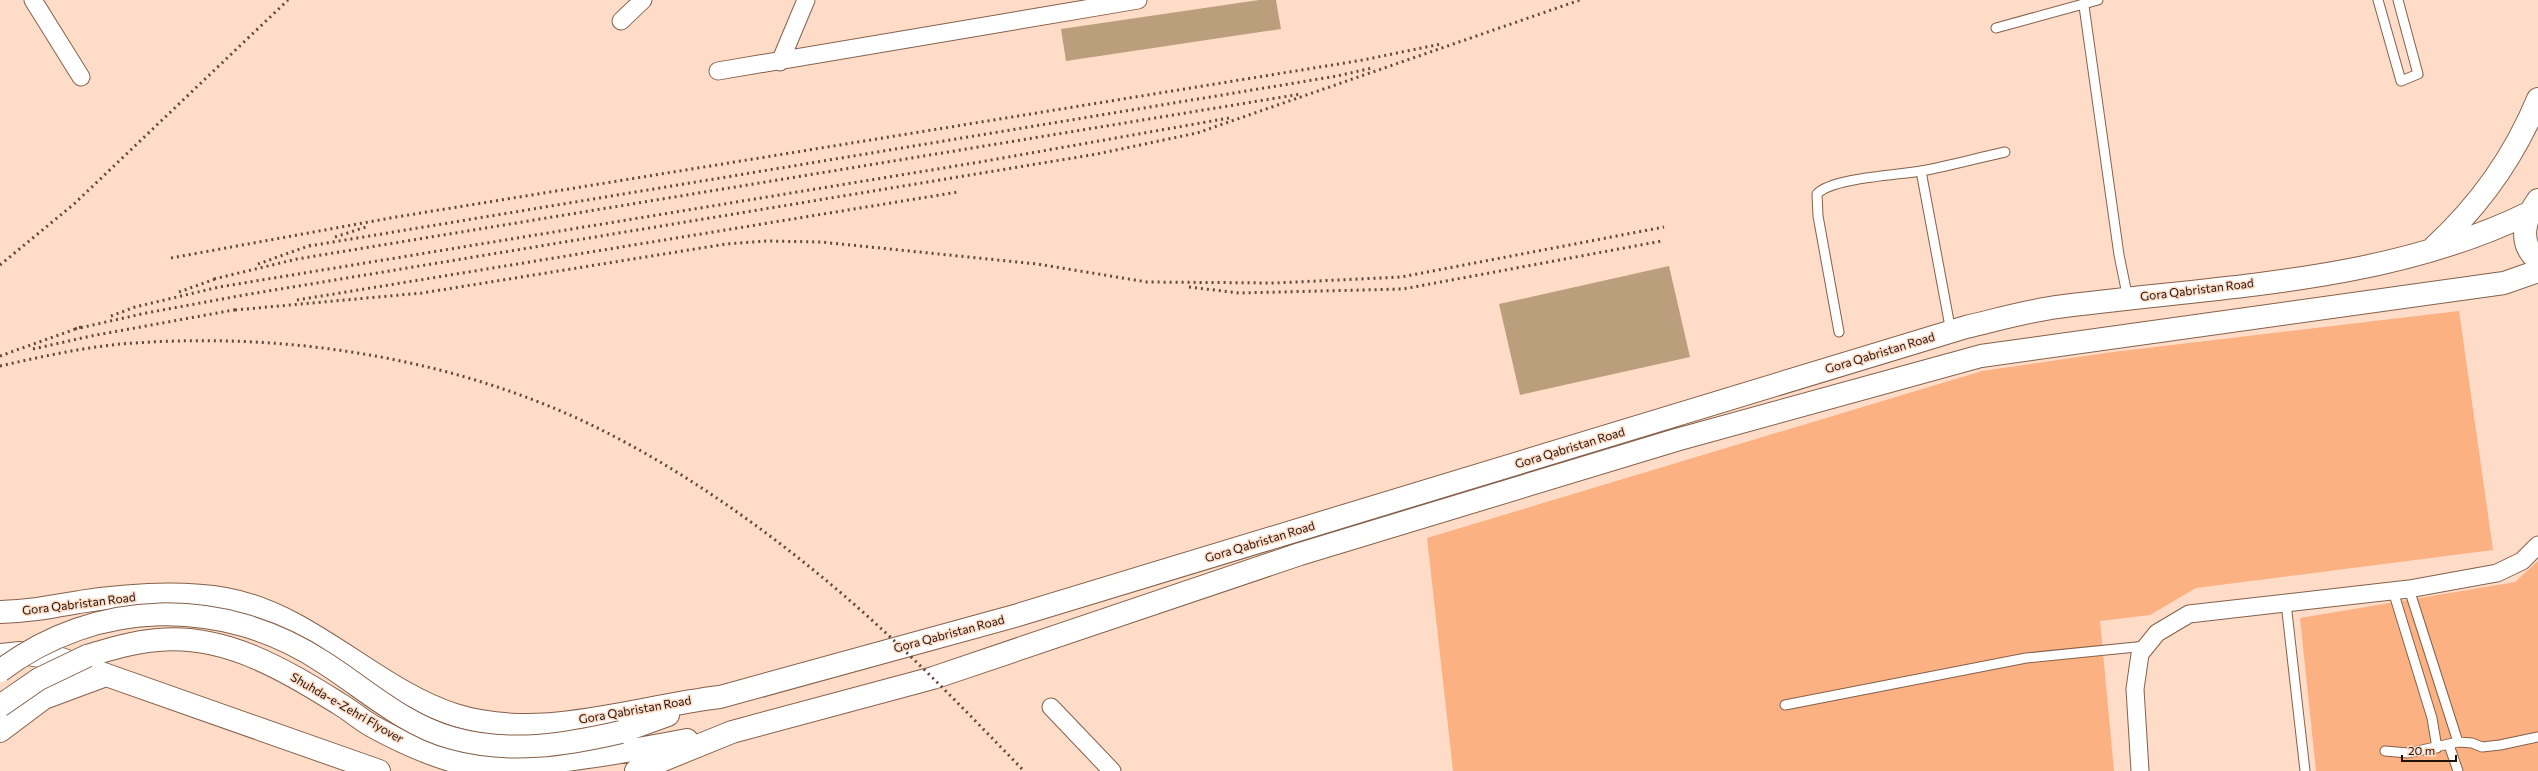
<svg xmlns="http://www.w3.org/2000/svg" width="2538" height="771" font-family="Commissioner,sans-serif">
<rect width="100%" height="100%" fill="#fedcc7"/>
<path fill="#fcb182" d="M2459,311L2493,550L2196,588L2150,615L2100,621L2114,771H1453L1427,538L1982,371L2113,352Z
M2538,561V771H2316L2300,618L2515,582Z"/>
<path fill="#bb9f7c" d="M1259,0H1276L1281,29L1066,61L1061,29Z
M1669,266L1690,357L1520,395L1499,304Z"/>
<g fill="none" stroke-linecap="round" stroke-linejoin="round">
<g stroke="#85604a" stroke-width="11">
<path id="service" d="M2378,0L2401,81L2418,74L2398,0
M2084,6L2119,255L2128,299
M1996,28L2098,0
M1921,171L1951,332
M1839,332L1818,216L1817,194C1831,178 1898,175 1921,171C1949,166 1977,158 2005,152
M2409,589L2458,742
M2393,591L2432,718L2437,748
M2286,603L2305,771
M1785,705L2026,658L2146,646
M2449,745L2458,771
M2385,751L2408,753L2458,742L2472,743L2482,747L2500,745L2538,737"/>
</g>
<g stroke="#85604a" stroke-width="19">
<path id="minor" d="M33,0L81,77
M621,21L643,0
M780,62L806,0
M718,71L1138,0
M1051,707L1112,771
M2140,771L2135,689L2140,654L2157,633L2189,614L2409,589L2497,573L2522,561L2538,545"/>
</g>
<g stroke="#85604a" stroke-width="24">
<path id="primary" d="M2538,200C2525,218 2517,243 2538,260
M2434,247C2480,205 2514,157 2538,99
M0,612C30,611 50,607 79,602C126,595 179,591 226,599C310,614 376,690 455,715C541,742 633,707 720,697L1018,615L1966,327C1996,320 2027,311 2057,307C2215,286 2384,284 2529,213
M0,655L20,653L61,659L379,771
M87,656C110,649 133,642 158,640C225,634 283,669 338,703C350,710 360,719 372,726C399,741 428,754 457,762C524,771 619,753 687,740
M0,731L44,698L106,675
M621,732L668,715
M636,771L732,732L933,678L1300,554L1676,440L1981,356L2504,283L2538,271"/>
</g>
<use href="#service" stroke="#fff" stroke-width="9"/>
<use href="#minor" stroke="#fff" stroke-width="17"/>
<use href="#primary" stroke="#fff" stroke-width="22"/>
<path stroke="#5e4a3e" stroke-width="3" stroke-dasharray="2 4" stroke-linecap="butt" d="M335,237L366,227
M309,246L1337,76L1372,68
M171,258L396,217L1363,60L1441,44
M258,264L314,244
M0,265L74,204L288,0
M214,279L297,259L1301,94
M1189,287L1239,293L1403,289L1662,241
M179,292L218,278
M297,300L958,192
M235,310L422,293L726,244L766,241L821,242L1037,264L1147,282L1275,283L1401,277L1664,227
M111,316L135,307L219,287L980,162L1229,118
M75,329L146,313L244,295L1097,154L1197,133L1580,0
M33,349L91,336L239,309
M0,356L81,327
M0,366C40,357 80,348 121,344C267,332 420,352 556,409C651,449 743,512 822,577C894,636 959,704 1024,771"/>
<g stroke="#85604a" stroke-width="24" stroke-linecap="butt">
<path id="primary-bridge" d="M0,671C96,598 223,596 323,662C364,688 404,725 452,738C509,754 565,745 621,732
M0,706L39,679L87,656"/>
</g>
<use href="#primary-bridge" stroke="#fff" stroke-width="22"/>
</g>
<g text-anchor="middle" stroke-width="3" stroke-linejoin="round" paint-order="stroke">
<g font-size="12" fill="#22130a" stroke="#fedcc7">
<text transform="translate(2197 290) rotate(-7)" y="4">Gora Qabristan Road</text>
<text transform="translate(1880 353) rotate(-17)" y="4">Gora Qabristan Road</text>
<text transform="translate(1570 448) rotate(-17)" y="4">Gora Qabristan Road</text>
<text transform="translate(1260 542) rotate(-17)" y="4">Gora Qabristan Road</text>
<text transform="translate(79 604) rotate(-7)" y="4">Gora Qabristan Road</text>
<text transform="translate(949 634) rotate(-15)" y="4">Gora Qabristan Road</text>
<text transform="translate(347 708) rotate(30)" y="4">Shuhda-e-Zehri Flyover</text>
<text transform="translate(635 710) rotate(-10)" y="4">Gora Qabristan Road</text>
</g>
</g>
<path d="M2402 755v6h54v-6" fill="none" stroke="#22130a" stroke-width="2"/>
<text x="2408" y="755" font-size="12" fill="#22130a" stroke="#fedcc7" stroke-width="3" paint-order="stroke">20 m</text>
</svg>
